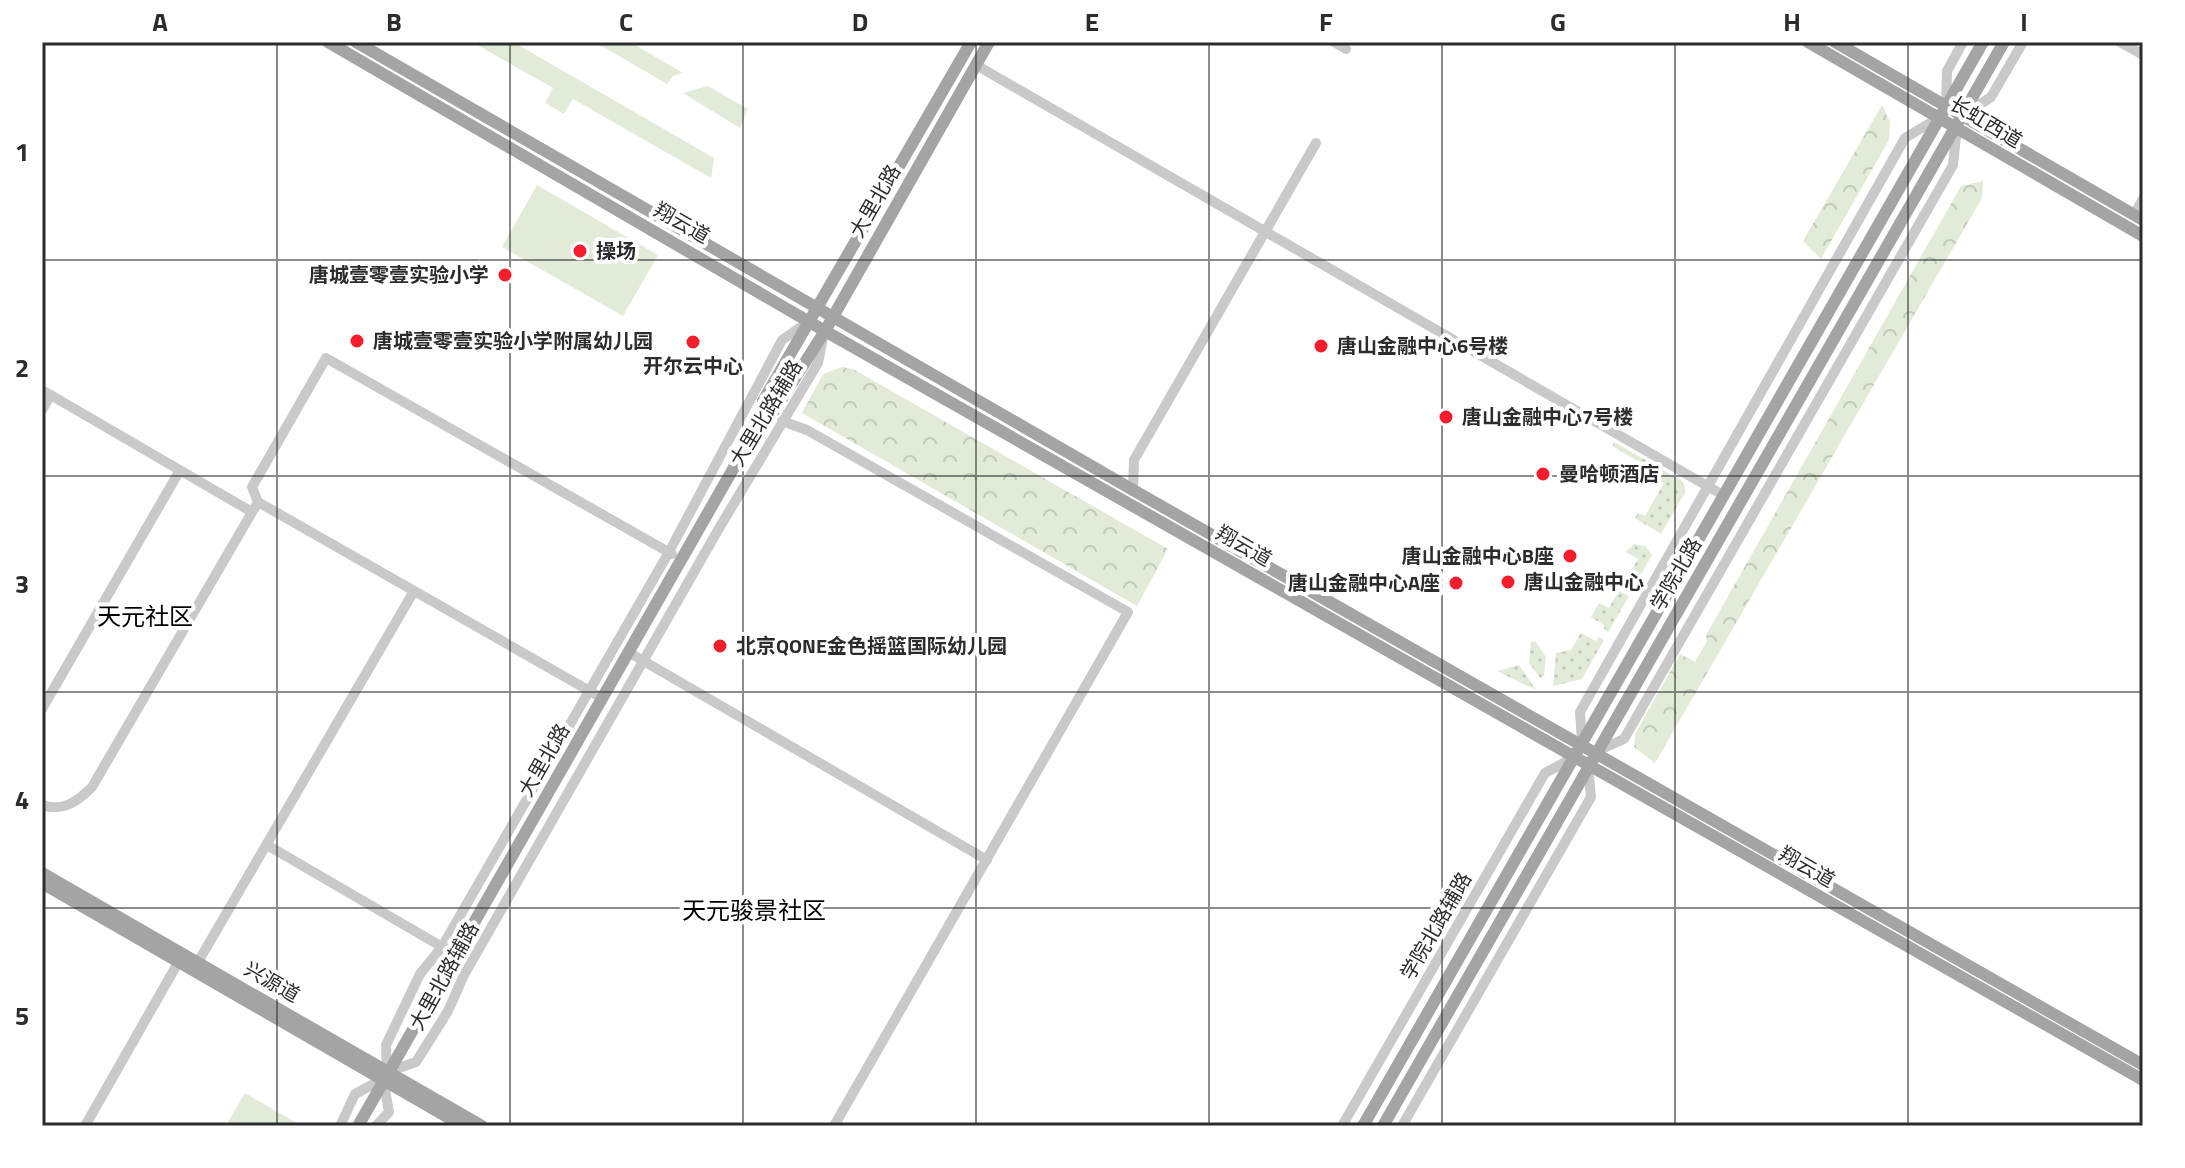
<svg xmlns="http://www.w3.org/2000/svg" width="2185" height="1168" font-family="'Titillium Web','Noto Sans SC',sans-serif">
<defs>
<pattern id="grass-dots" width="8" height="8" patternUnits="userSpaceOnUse" patternTransform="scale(2)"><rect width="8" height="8" fill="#e2ebd8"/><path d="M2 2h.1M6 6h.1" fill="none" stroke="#c2caba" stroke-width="1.8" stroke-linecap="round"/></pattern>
<pattern id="forest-crowns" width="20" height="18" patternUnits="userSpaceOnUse" patternTransform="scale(2)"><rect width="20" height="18" fill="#e2ebd8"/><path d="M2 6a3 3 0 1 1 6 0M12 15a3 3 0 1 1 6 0" fill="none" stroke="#c2caba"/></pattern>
</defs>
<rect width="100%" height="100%" fill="#fff"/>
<path fill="url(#grass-dots)" d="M1614,442L1682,481L1686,491L1661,534L1635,518L1638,513L1645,516L1664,483L1659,480L1662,475L1612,446Z
M1634,544L1645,546L1652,555L1640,576L1631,571L1638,559L1626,552Z
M1619,591L1629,596L1608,632L1604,629L1605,626L1591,617L1599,603L1609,608Z
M1581,633L1596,641L1599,637L1604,640L1582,679L1553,686L1556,653L1571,650Z
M1535,641L1546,657L1544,676L1540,678L1529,663L1531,642Z
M1519,665L1536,690L1497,671Z"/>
<path fill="url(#forest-crowns)" d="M1882,105L1890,122L1889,140L1821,259L1803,241Z
M1983,181L1982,198L1655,763L1634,747L1635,734L1680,654L1695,662L1707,641L1706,635L1961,186Z
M842,367L853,369L1168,549L1137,606L802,413L823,374Z"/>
<path fill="#e2ebd8" d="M472,42H513L714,158L711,178L573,99L564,114L545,103L553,88Z
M595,42H630L683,73L673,76L667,84Z
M708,86L748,109L740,128L683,93Z
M537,185L658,255L623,316L502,247Z
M245,1093L302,1126H235L228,1122Z"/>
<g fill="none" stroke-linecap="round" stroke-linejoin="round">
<path stroke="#c9c9c9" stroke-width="10" d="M1334,42L1346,49
M2120,42L2143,55
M976,65L1723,495
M1946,107L1947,71L1963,42
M1963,116L1991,97L2023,42
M2134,215L2143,199
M808,322L782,340L669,552L442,947L420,974L386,1045L387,1072L416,1062L448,1011L464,975L718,530L818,363L823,337
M42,390L252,512
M42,410L51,395
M782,421L807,430L1128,612L834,1126
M1133,490L1134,460L1316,143
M258,502L252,487L326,358L672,554
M628,652L987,860
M42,709L180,470
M1582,742L1580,712L1905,138L1940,117
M1597,751L1624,739L1953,165L1957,127
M42,805C63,812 77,802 92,787L258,502L602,698
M267,845L456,955
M198,962L414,591
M85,1126L179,961
M340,1126L355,1094L383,1079L389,1112L376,1126
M1342,1126L1545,773L1573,758
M1402,1126L1591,797L1588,766"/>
<path stroke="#a4a4a4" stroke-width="12" d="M328,42L825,331L2143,1080
M356,42L1133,490L2143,1065
M1808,42L2143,236
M1835,42L2143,220
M765,413L774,411L825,331L989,42
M42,873L482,1126
M42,883L463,1126
M358,1126L765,413L763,401L971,42
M1363,1126L1983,42
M1383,1126L2004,42"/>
</g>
<path fill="none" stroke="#2c2c2c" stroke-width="2" stroke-opacity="0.55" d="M277,42V1126M510,42V1126M743,42V1126M976,42V1126M1209,42V1126M1442,42V1126M1675,42V1126M1908,42V1126M42,260H2143M42,476H2143M42,692H2143M42,908H2143"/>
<g fill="#f41d2c" stroke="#fff" stroke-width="3">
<circle cx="580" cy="251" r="8"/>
<circle cx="505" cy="275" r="8"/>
<circle cx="357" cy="341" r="8"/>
<circle cx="693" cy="342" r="8"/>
<circle cx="1321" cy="346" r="8"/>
<circle cx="1446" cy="417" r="8"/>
<circle cx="1543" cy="474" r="8"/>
<circle cx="1570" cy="556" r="8"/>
<circle cx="1508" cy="582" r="8"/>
<circle cx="1456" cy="583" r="8"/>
<circle cx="720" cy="646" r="8"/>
</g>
<g text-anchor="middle" stroke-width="8" stroke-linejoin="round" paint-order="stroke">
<g font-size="20" fill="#2c2c2c" stroke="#fff">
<text transform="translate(1986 122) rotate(31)" y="7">长虹西道</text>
<text transform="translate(875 201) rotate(-60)" y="7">大里北路</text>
<text transform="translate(682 223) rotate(30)" y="7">翔云道</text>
<text transform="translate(766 413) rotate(-59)" y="7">大里北路辅路</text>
<text transform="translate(1244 546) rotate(30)" y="7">翔云道</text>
<text transform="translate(1676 574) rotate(-60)" y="7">学院北路</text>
<text transform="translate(544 760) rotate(-60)" y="7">大里北路</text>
<text transform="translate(1807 867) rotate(30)" y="7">翔云道</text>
<text transform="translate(1436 926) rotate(-60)" y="7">学院北路辅路</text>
<text transform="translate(444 976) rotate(-61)" y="7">大里北路辅路</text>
<text transform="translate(272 982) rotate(30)" y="7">兴源道</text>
</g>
<g font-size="20" font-weight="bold" fill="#2c2c2c" stroke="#fff" text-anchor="start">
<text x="596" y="258">操场</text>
<text x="489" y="282" text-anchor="end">唐城壹零壹实验小学</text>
<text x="373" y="348">唐城壹零壹实验小学附属幼儿园</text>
<text x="1337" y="353">唐山金融中心6号楼</text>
<text x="693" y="373" text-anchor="middle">开尔云中心</text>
<text x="1462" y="424">唐山金融中心7号楼</text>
<text x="1559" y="481">曼哈顿酒店</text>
<text x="1554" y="563" text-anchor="end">唐山金融中心B座</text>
<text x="1524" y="589">唐山金融中心</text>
<text x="1440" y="590" text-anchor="end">唐山金融中心A座</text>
<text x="736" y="653">北京QONE金色摇篮国际幼儿园</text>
</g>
<g font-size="24" fill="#000" stroke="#fff">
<text x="145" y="625">天元社区</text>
<text x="754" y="919">天元骏景社区</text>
</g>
</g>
<rect width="2185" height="1168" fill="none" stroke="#ffffff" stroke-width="88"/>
<rect x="44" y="44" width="2097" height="1080" fill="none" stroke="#2c2c2c" stroke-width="3"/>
<g font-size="26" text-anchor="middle" font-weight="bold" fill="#2c2c2c">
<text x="160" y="31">A</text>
<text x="394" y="31">B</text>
<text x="626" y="31">C</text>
<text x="860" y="31">D</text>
<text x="1092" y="31">E</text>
<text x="1326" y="31">F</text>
<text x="1558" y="31">G</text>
<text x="1792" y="31">H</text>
<text x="2024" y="31">I</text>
<text x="22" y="161">1</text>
<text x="22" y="377">2</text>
<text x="22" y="593">3</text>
<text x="22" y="809">4</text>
<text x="22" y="1025">5</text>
</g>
</svg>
